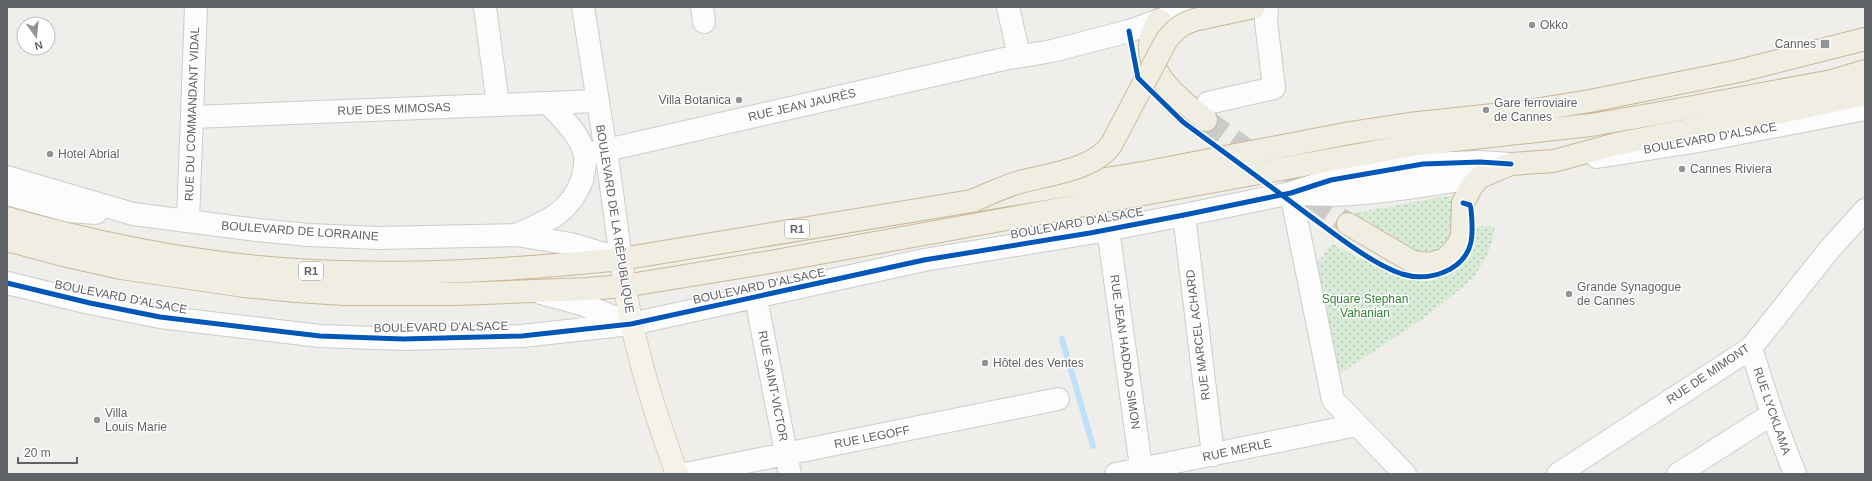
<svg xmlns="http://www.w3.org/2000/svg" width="1872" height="481" font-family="Arial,sans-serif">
<defs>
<pattern id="green-dots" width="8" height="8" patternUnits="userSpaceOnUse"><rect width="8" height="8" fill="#d8ebd6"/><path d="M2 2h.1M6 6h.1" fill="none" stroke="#b2c2b1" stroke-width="1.8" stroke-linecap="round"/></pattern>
</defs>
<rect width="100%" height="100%" fill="#efeeea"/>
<path fill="url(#green-dots)" d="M1458,194L1449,245L1425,259L1349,221L1354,213Z
M1478,226L1495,227L1492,242L1485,260L1474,276L1464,286L1424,318L1338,375L1329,346L1317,263L1332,244C1372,264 1442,307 1471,249C1474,242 1476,233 1478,226Z"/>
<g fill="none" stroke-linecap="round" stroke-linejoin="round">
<path stroke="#bfe0f9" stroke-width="6" d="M1062,339L1093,446"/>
<path stroke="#cbcbca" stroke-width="22" stroke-dasharray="22 11" stroke-linecap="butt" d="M1206,120L1348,224"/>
<g stroke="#cbcccc" stroke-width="24">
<path id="minor" d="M485,7L498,105
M702,7L704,22
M1008,7L1019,56
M1208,103L1274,88L1266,21L1267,7
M192,117L597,101
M585,155L1004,59L1052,51L1129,31L1176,14L1203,7
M1597,157L1699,141L1865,109
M7,177L133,214L257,230L309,235L377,238L516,235L571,244L621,259L609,171L583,7
M1291,193L1333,400L1405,474
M7,194L69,211L96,213
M1304,194C1363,198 1422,185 1480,177
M1184,215L1213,455
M188,221L196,7
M1108,229L1142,474
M516,235C546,222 570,213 582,180C584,172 586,163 585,156C581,135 562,118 548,103
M7,283L90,303L160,317L320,336L403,339L522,336L631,324L924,260L1090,233L1184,215L1291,193L1331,180L1423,164L1480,162L1511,164
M541,293L584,305L631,324
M756,298L790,474
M1751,348L1772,414L1795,474
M686,474L1058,399
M1116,474L1357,425
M1558,474L1751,348L1829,250L1865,210
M1678,474L1772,414"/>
</g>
<g stroke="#d7ceb8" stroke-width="24">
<path id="major" d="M621,259C629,332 652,405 677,474"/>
</g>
<g stroke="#c8b996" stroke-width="24">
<path id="highway" d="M1203,18L1254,7
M1159,20C1131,62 1175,96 1206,120
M7,218C102,245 199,264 297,270C405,277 513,270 621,259L1148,172L1350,133L1409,124L1522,112L1590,101L1739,71L1865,39
M1348,224L1413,262L1430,264L1446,259L1458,245L1462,236L1463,203L1472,186L1480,177L1511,164L1554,161L1616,144L1763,116L1865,94
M7,240L63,255L121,268L244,286L296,291L345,294H455L587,289L624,286L770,262L1418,144L1591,125L1655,114L1832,81L1865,71"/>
</g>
<use href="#minor" stroke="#fdfcfc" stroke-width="22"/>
<use href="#major" stroke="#f4f2e9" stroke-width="22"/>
<use href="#highway" stroke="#f0ede3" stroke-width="22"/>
<g stroke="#c8b996" stroke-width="24" stroke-linecap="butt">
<path id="highway-bridge" d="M974,200C989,194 1005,186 1020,182C1049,174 1093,170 1111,145L1166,41C1176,27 1186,21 1203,18"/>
</g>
<use href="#highway-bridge" stroke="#f0ede3" stroke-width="22"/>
<g stroke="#fff" stroke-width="8">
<path id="cycleway" d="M1129,31L1138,78L1183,122C1225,153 1268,184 1310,216C1336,235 1372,264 1402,274C1428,282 1464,272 1471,242C1473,232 1472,219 1471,209L1470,205L1463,203
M7,283L90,303L160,317L320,336L403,339L522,336L631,324L924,260L1090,233L1184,215L1291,193L1331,180L1423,164L1480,162L1511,164"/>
</g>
<use href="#cycleway" stroke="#0057b8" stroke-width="5"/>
</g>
<g fill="#919496" stroke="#fff" stroke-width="1.5">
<circle cx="1532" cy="25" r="4"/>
<rect x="1820" y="39" width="10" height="10" rx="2"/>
<circle cx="739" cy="100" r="4"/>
<circle cx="1486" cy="110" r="4"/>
<circle cx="50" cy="154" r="4"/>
<circle cx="1682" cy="169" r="4"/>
<circle cx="1569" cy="294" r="4"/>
<circle cx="985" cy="363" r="4"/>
<circle cx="97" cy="420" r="4"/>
</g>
<g text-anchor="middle" stroke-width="3" stroke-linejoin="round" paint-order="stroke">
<g fill="#fff" stroke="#8f9295" stroke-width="1">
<rect x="785" y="220" width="24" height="18" rx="3"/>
<rect x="299" y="262" width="24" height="18" rx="3"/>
</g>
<g font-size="11" font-weight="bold" fill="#5f6368">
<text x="797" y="233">R1</text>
<text x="311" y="275">R1</text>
</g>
<g font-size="12" fill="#5f6368" stroke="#fff" text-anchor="start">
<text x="1540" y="29">Okko</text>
<text x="1816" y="48" text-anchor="end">Cannes</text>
<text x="731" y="104" text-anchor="end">Villa Botanica</text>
<text x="1494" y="107">Gare ferroviaire<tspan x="1494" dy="14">de Cannes</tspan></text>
<text x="58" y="158">Hotel Abrial</text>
<text x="1690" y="173">Cannes Riviera</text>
<text x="1577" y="291">Grande Synagogue<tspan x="1577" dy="14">de Cannes</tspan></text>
<text x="993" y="367">Hôtel des Ventes</text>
<text x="105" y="417">Villa<tspan x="105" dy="14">Louis Marie</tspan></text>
</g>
<g font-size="12" fill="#5f6368" stroke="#fff">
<text transform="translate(802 105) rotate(-13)" y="4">RUE JEAN JAURÈS</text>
<text transform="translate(394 109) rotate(-2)" y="4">RUE DES MIMOSAS</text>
<text transform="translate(192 114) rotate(-88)" y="4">RUE DU COMMANDANT VIDAL</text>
<text transform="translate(1710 138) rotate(-10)" y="4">BOULEVARD D'ALSACE</text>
<text transform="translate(615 219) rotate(81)" y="4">BOULEVARD DE LA RÉPUBLIQUE</text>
<text transform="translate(1077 223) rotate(-10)" y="4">BOULEVARD D'ALSACE</text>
<text transform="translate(300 231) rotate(4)" y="4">BOULEVARD DE LORRAINE</text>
<text transform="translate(759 286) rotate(-12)" y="4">BOULEVARD D'ALSACE</text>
<text transform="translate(121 297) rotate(11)" y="4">BOULEVARD D'ALSACE</text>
<text transform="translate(441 327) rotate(-1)" y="4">BOULEVARD D'ALSACE</text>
<text transform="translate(1198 335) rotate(-97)" y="4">RUE MARCEL ACHARD</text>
<text transform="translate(1125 352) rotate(82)" y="4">RUE JEAN HADDAD SIMON</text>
<text transform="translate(1708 374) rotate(-34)" y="4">RUE DE MIMONT</text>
<text transform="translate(773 386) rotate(79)" y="4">RUE SAINT-VICTOR</text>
<text transform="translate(1772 411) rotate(71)" y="4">RUE LYCKLAMA</text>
<text transform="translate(872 437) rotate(-11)" y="4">RUE LEGOFF</text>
<text transform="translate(1237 450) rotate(-12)" y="4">RUE MERLE</text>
</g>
<g font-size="12" fill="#348238" stroke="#fff">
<text x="1365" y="303">Square Stephan<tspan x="1365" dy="14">Vahanian</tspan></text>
</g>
</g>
<rect width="1872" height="481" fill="none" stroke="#5f6368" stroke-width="16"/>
<g transform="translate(36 36) rotate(165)"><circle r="19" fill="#ffffff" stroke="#bfc1c3"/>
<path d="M0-3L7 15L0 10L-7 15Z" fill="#919496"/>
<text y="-6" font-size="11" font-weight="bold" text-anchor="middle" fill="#5f6368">N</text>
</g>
<path d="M18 457v6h59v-6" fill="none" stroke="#5f6368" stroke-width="2"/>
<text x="24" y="457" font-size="12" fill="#5f6368" stroke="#ffffff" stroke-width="3" paint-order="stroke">20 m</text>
</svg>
